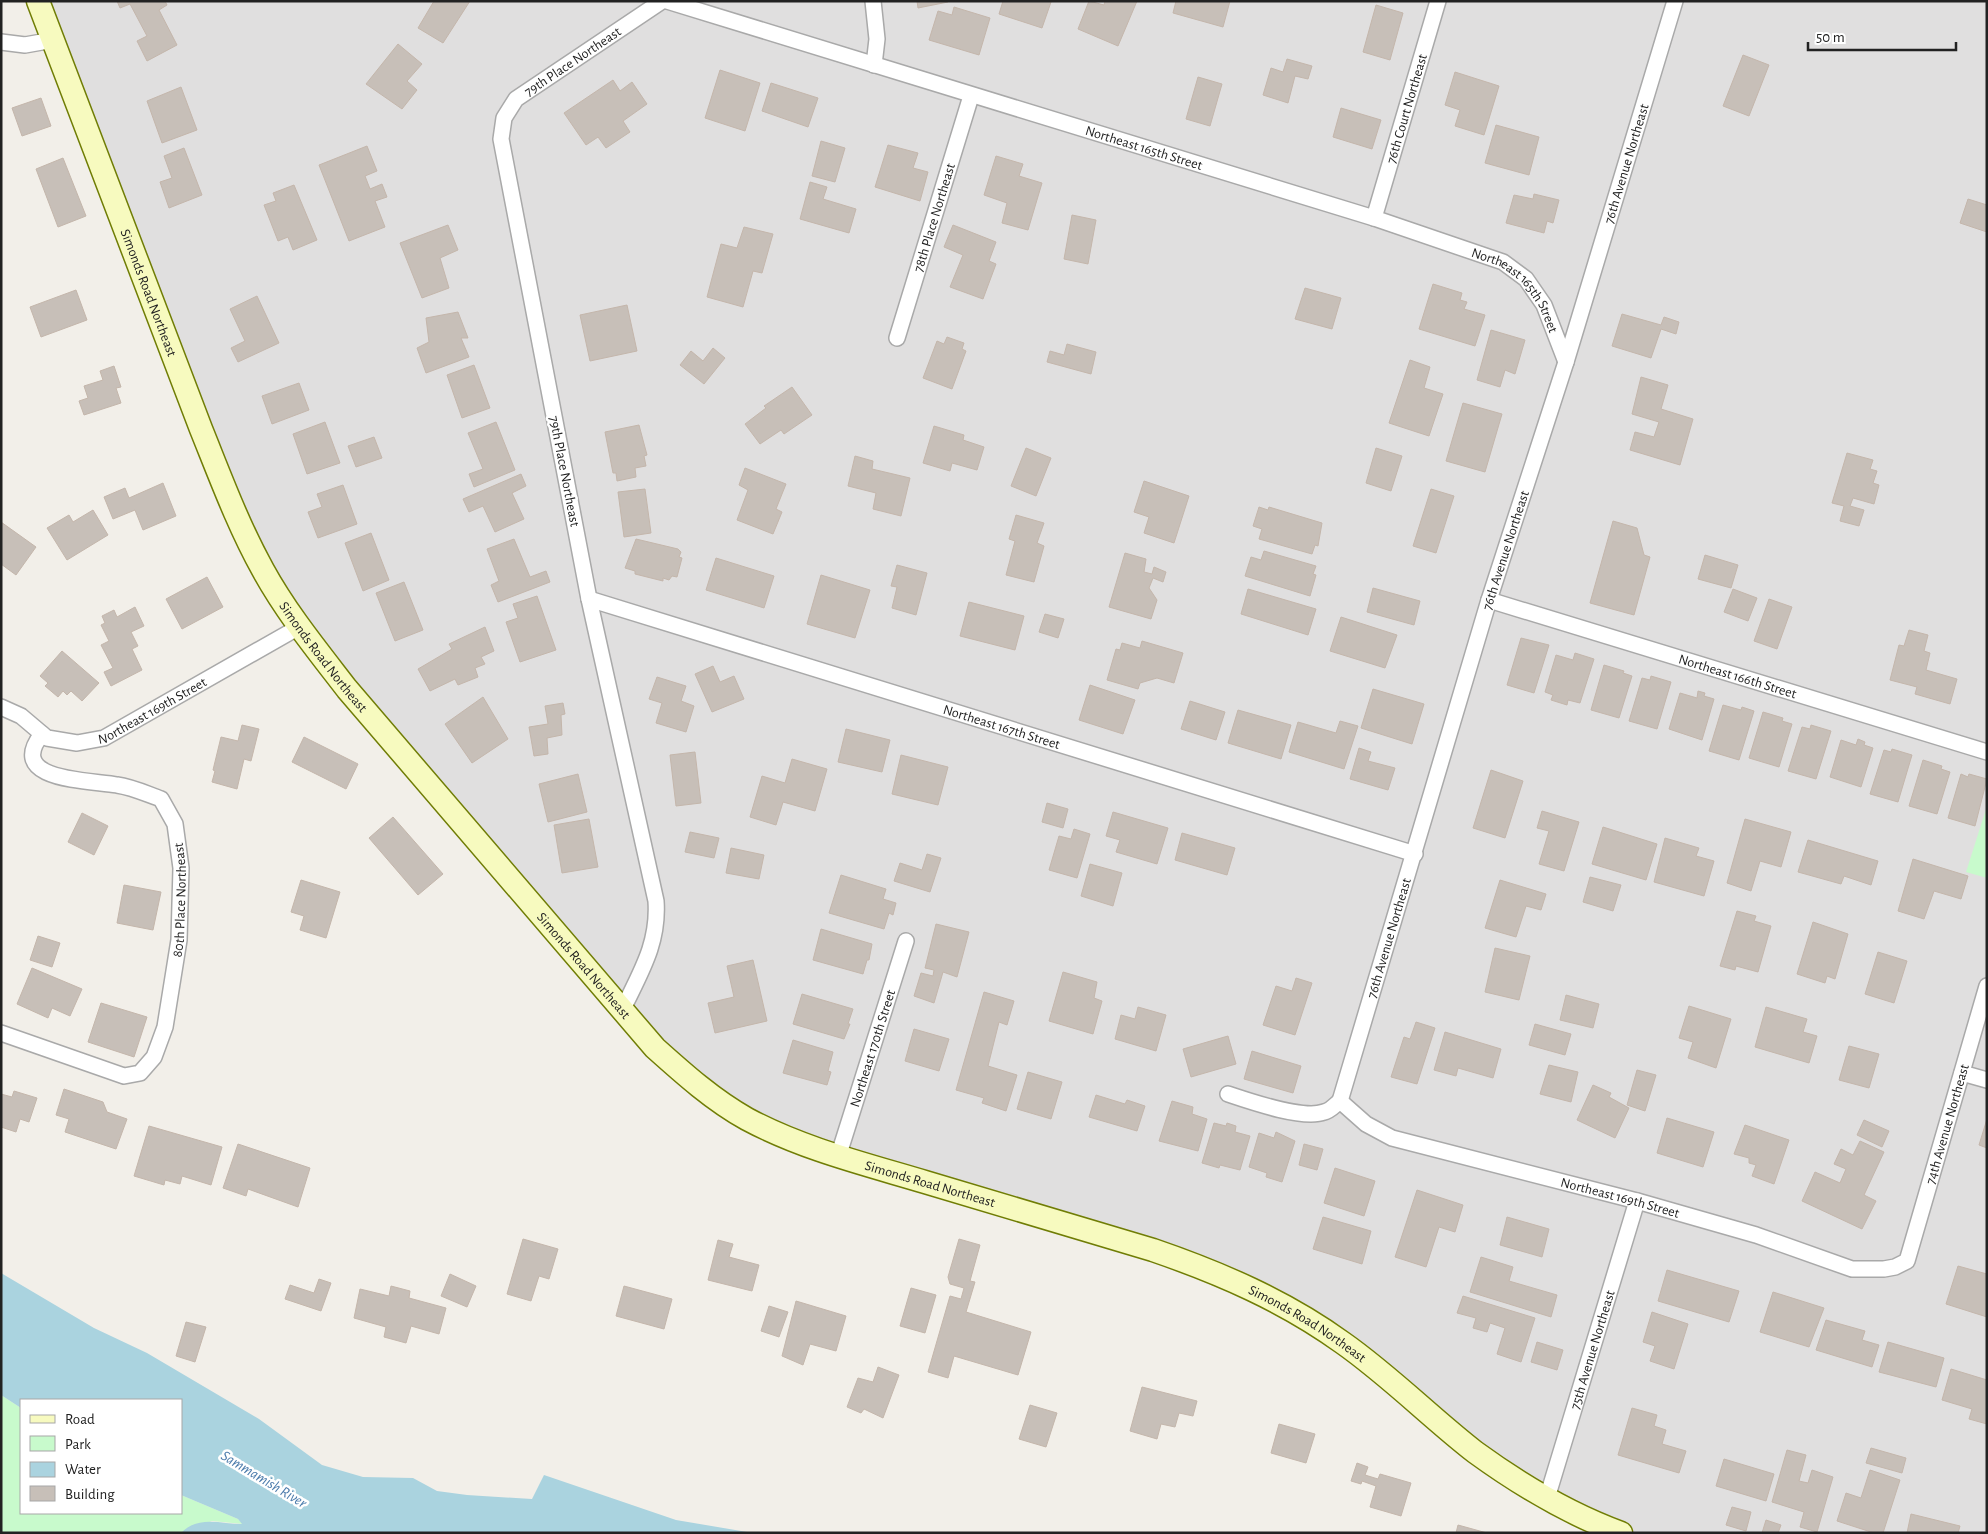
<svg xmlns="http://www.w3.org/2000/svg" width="1988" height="1534" font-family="'Alegreya Sans',sans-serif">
<rect width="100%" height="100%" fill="#f2efe9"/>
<path fill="#e0dfdf" d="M48,1H1987V1533H1631L1547,1498L1277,1301L838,1157L691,1080L299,627L225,498Z"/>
<path fill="#c8facc" d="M1987,806V878L1966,872Z
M1,1395L21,1408V1513H181V1495L238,1519L243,1524L212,1521L181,1533H1Z"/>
<path fill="#aad3df" d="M1,1273L94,1328L147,1353L259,1419L322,1465L363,1477L413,1478L437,1491L467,1495L532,1499L544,1475L676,1520L753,1533H181C198,1515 221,1524 242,1524L238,1519L181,1495V1400H21V1408L1,1395Z"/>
<path fill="#c7bfb8" stroke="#c4b6ab" d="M117,1H165L167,5L159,10L177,45L147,61L137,41L147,36L130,4L120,8Z
M434,1H470L443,43L418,28Z
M917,1H948V2L918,8Z
M1003,1H1049L1051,2L1042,28L999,14Z
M1089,1L1104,5L1105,1H1137L1118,46L1078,29Z
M1176,1H1230L1223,27L1173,13Z
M1376,5L1403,13L1390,60L1363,52Z
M954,7L990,18L979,55L929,40L938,11L952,15Z
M398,44L422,64L407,81L417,90L402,109L366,84Z
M1743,55L1769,65L1749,116L1723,106Z
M1287,59L1312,66L1308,79L1295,76L1288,103L1263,95L1271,68L1283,72Z
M720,70L760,83L745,131L705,118Z
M1455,72L1499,86L1484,135L1455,126L1460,110L1445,105Z
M1198,77L1222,84L1210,126L1186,119Z
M613,80L620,91L632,82L647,104L623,121L630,132L606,148L598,137L586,145L564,113Z
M771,83L818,98L808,127L762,111Z
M181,87L197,130L162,143L147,101Z
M41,98L51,126L22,136L12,108Z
M1341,108L1381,120L1372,149L1333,137Z
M1496,125L1539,137L1529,175L1485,163Z
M821,141L845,148L835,182L812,176Z
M888,145L918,153L913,168L928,172L920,201L875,187Z
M367,146L377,171L365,176L370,189L382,184L387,197L375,201L385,227L349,241L319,165Z
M184,148L202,195L169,208L160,182L172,178L164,156Z
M996,156L1023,164L1019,176L1042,183L1028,230L1002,223L1007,203L984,195Z
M63,158L86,216L58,227L36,169Z
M810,182L827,187L823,199L856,209L849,233L800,219Z
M294,185L317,240L293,250L288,237L278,241L264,205L276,201L273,193Z
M1534,194L1559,200L1553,223L1547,221L1544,233L1506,223L1514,195L1533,199Z
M1968,199L1987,205V232L1960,223Z
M1072,215L1096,220L1088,264L1064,259Z
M448,225L458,250L440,258L449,288L422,298L400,243Z
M953,225L996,242L989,261L996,264L983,299L950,287L963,255L944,247Z
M744,227L773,234L762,273L753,271L743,307L707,297L721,244L737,248Z
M1433,284L1462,293L1460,300L1467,302L1464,309L1485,315L1475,346L1419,329Z
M1305,288L1341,298L1332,329L1295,319Z
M76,290L87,320L41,337L30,307Z
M257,296L279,343L238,362L231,348L245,341L230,309Z
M627,305L637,351L590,361L580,315Z
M458,312L468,338H461L469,357L426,373L417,348L429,342L426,318Z
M1622,314L1661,325L1664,317L1679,322L1676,334L1661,329L1651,358L1612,346Z
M1491,330L1525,340L1515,374L1505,370L1500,387L1477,380Z
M947,337L964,343L962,349L966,351L952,389L923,378L937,341L944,344Z
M1067,344L1096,352L1091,374L1047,362L1050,351L1064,355Z
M713,348L725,358L704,384L680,365L691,351L703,361Z
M1410,360L1430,367L1424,388L1443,394L1429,436L1389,423Z
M474,365L490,408L462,418L447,375Z
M114,366L121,387L116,388L121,403L84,415L79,401L88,398L84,386L103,380L100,371Z
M1641,377L1668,385L1661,409L1693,419L1680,465L1630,450L1635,432L1654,437L1659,422L1632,414Z
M299,383L309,410L272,424L262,396Z
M792,387L812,415L784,434L781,430L760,444L745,424L766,408L764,406Z
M1463,403L1502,414L1485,472L1446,461Z
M325,422L340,463L307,474L293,434Z
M496,422L515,470L474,487L469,474L483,469L468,433Z
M639,425L647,455L644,456L646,466L635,468L636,477L617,481L616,473H613L605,432Z
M934,426L964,435L963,440L984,447L977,470L952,463L950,471L923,463Z
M374,437L382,458L356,467L348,446Z
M1026,448L1051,458L1036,496L1011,486Z
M1376,448L1402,456L1391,491L1366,483Z
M1847,453L1873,460L1870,469L1877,471L1873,483L1879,485L1874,504L1853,498L1850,506L1864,510L1859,526L1840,521L1844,506L1832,503Z
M855,456L873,461L872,469L910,478L901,516L873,509L876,493L848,486Z
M745,468L786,484L776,509L782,512L773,534L737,520L748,490L739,485Z
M521,474L526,486L512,493L524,519L495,532L483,506L469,512L463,499Z
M1144,481L1189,496L1174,543L1144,533L1149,517L1134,512Z
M163,483L176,516L143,530L135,510L113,519L104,497L125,488L129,498Z
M343,485L357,524L318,538L308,512L322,507L317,494Z
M645,489L651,533L624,537L618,492Z
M1431,489L1454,496L1436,553L1413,546Z
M1259,507L1268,510L1269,507L1322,523L1318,546L1315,545L1312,554L1259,539L1262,529L1253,526Z
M93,510L108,535L67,560L47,528L69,515L73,522Z
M1016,515L1044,523L1037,543L1044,546L1034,582L1006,575L1015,541L1009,539Z
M1613,521L1637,528L1644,555L1650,557L1634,615L1590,603Z
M1,522L36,547L16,575L1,564Z
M371,533L389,580L363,591L345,543Z
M514,539L530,577L546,571L550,582L498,602L491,585L499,581L487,549Z
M636,539L678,549L681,552L679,557L682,558L677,577L672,576L669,580L663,578V581L635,574V571L625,568Z
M1264,551L1316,566L1313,574L1316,575L1310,596L1245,576L1251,557L1261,560Z
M1125,553L1146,559L1144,572L1152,574L1154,567L1166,572L1163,582L1153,578L1149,588L1157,600L1151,619L1109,607Z
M1705,555L1738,565L1731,588L1698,579Z
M716,558L774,576L764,608L706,590Z
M897,565L927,573L916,615L892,608L897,587L891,586Z
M821,575L870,590L855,638L807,624Z
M207,577L223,607L182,629L166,599Z
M404,582L423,630L395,641L376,593Z
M1373,588L1420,601L1414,625L1367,612Z
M1248,589L1316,609L1308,635L1241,614Z
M1733,589L1757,598L1748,621L1724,612Z
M537,596L556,650L520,662L506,622L518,618L513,604Z
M1769,599L1792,607L1777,649L1754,641Z
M969,602L1024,616L1015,650L960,636Z
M135,607L144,626L131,632L138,646L132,649L142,670L111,686L104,672L113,668L101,645L109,641L101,625L105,623L102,616L114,610L117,617Z
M1045,614L1064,619L1058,638L1039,632Z
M1341,617L1397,635L1385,668L1330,651Z
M485,627L494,651L481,657L485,664L475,668L478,677L458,685L455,679L430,691L418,669L452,649L449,644Z
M1909,630L1928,635L1924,651L1930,653L1926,670L1957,679L1950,704L1915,694L1917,687L1890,680L1899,645L1904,646Z
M1521,638L1549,645L1534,693L1507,685Z
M1142,641L1183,653L1174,683L1157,678L1140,683L1138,689L1107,680L1116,649L1120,650L1122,643L1140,648Z
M62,651L99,683L82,701L71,691L67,695L63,691L58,697L45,686L48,683L40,676Z
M1575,653L1594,659L1580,703L1568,700L1567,705L1551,700L1553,695L1545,692L1556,655L1573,660Z
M1604,665L1624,671L1623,673L1632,676L1619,718L1591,710Z
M713,666L720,682L734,676L744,699L712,712L695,674Z
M1651,676L1671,682L1657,729L1629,721L1642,678L1650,680Z
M657,677L686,686L681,701L694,706L686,732L656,723L662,703L649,699Z
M1090,685L1135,700L1123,734L1079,720Z
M1373,689L1424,704L1412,744L1361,728Z
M1698,691L1705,693L1704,696L1714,699L1702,740L1669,729L1680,693L1697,698Z
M483,697L508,739L472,763L445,724Z
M1190,701L1225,712L1216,740L1181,729Z
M563,703L565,714L561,715L562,735L547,738L548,754L534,756L529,727L548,724L545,706Z
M1723,705L1741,710L1742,707L1754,711L1739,760L1709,751Z
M1238,710L1291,725L1281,759L1228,743Z
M1763,712L1783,718L1782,721L1792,724L1779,767L1749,758Z
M1340,721L1358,726L1344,769L1289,752L1298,722L1336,733Z
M242,725L259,729L251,761L244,759L237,789L212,782L215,771L213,770L221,737L238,741Z
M1811,725L1831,731L1816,779L1788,771L1802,727L1810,729Z
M846,729L890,740L882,772L838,762Z
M304,737L358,764L346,789L292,762Z
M1858,739L1865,742L1864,745L1873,748L1861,787L1830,777L1841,740L1856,745Z
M1359,748L1371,752L1368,761L1395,768L1388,790L1350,779Z
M1892,749L1912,755L1898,802L1870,794L1884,750L1891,752Z
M695,752L701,803L676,806L670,755Z
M901,755L948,767L938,805L892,794Z
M792,759L827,769L815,811L783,802L776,825L750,817L762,776L785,783Z
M1923,760L1942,766L1941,769L1950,772L1937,814L1909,806Z
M1491,770L1523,781L1505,838L1473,828Z
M578,774L587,812L548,822L539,784Z
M1961,774L1968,777L1969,774L1987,779L1975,826L1948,818Z
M1047,803L1068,809L1063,828L1042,822Z
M1542,811L1579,822L1564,871L1539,864L1549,831L1537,828Z
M1113,812L1168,828L1157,864L1116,852L1120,840L1106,836Z
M82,813L108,826L94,855L68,842Z
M393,817L443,874L418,895L369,838Z
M589,819L598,867L562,873L554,825Z
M1745,819L1791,832L1781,867L1760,861L1751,891L1727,883Z
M1603,827L1657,844L1646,880L1592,864Z
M1074,829L1090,834L1077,878L1049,870L1059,836L1071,839Z
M690,832L719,838L714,858L685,852Z
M1182,833L1235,848L1227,875L1175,860Z
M1665,838L1699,848L1696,856L1714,861L1704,896L1654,882Z
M1808,840L1878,861L1871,885L1844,876L1841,884L1798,872Z
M731,848L764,855L759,879L726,873Z
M927,854L941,858L930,892L894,881L900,863L922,870Z
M1913,859L1968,876L1961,899L1934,891L1924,919L1898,911Z
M1090,864L1122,873L1113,906L1081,896Z
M841,875L886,889L883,899L896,903L893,915L889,913L884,929L829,913Z
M1590,877L1621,885L1613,911L1583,902Z
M301,880L340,892L326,938L300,930L304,916L291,912Z
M1500,880L1546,894L1541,910L1526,906L1516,937L1485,928Z
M124,885L161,892L153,930L117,923Z
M1737,911L1756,916L1754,921L1771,926L1758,972L1736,966L1735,970L1720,966Z
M1813,922L1848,934L1835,979L1827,976L1825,983L1797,974Z
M936,924L969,932L957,977L943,972L934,1003L914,996L921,973L933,976L934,970L925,968Z
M821,929L872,944L869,960H867L863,974L813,960Z
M38,936L60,943L52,967L30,960Z
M1495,948L1530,956L1519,1000L1485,992Z
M1878,952L1907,961L1894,1003L1865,994Z
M753,960L767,1021L715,1033L708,1003L734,997L727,966Z
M32,968L82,989L70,1016L52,1008L48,1018L17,1004Z
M1063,972L1097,982L1094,998L1102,1001L1093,1034L1049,1021Z
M1296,978L1312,983L1295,1035L1263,1025L1276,986L1292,991Z
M984,992L1014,1001L1007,1025L999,1022L988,1066L1017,1075L1006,1111L982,1103L984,1098L956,1090Z
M802,994L853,1009L848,1024H850L844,1039L793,1024Z
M1566,995L1599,1004L1593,1028L1560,1020Z
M101,1003L147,1017L134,1057L88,1042Z
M1689,1006L1731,1019L1716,1068L1688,1058L1693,1042L1679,1038Z
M1138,1007L1166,1015L1156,1051L1115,1039L1121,1015L1135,1019Z
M1766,1007L1807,1019L1803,1032L1817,1036L1809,1063L1755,1047Z
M1416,1022L1435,1028L1417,1084L1391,1077L1404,1037L1410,1039Z
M1535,1024L1571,1034L1565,1055L1529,1045Z
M914,1029L949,1039L939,1071L905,1061Z
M1445,1032L1501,1049L1493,1078L1458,1068L1456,1076L1434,1070Z
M1228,1036L1236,1064L1191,1077L1183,1049Z
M793,1040L833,1052L828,1071L831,1072L827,1085L783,1073Z
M1849,1046L1879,1054L1869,1088L1839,1080Z
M1252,1051L1301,1066L1293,1093L1244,1079Z
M1549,1065L1578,1072L1571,1102L1540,1094Z
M1637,1070L1656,1075L1645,1111L1627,1105Z
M1028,1072L1062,1082L1051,1119L1017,1109Z
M1593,1085L1611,1093L1609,1097L1629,1108L1615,1138L1577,1120Z
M64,1089L103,1102L107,1112L127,1119L116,1149L65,1132L69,1119L56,1115Z
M14,1091L37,1098L29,1122L20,1119L16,1132L1,1127V1094L12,1097Z
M1096,1095L1125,1104L1127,1100L1145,1106L1137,1131L1089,1117Z
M1172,1101L1193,1107L1192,1114L1207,1119L1198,1151L1159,1141Z
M1667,1118L1714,1132L1703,1167L1657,1153Z
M1987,1119V1148L1979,1145Z
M1864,1120L1889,1131L1882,1147L1857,1135Z
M1214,1123L1226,1126L1227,1123L1236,1126L1235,1132L1250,1136L1240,1170L1220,1165L1219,1168L1202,1163Z
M1745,1125L1789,1140L1774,1184L1752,1176L1756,1165L1749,1163V1158L1734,1154Z
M149,1126L222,1147L211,1185L182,1176L180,1184L165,1180L164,1185L134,1176Z
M1276,1132L1295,1141L1282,1182L1266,1177L1267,1173L1249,1167L1259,1133L1274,1138Z
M1860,1141L1884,1152L1864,1195L1876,1201L1862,1229L1802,1201L1815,1172L1840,1183L1846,1169L1834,1164L1841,1149L1853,1155Z
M238,1144L310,1168L298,1207L248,1189L246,1196L223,1188Z
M1304,1144L1323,1149L1317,1170L1299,1165Z
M1335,1168L1375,1181L1364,1216L1324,1203Z
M1417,1190L1463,1205L1455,1232L1439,1227L1426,1267L1395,1257Z
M1323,1217L1371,1231L1362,1264L1313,1249Z
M1507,1217L1549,1229L1542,1257L1500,1245Z
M523,1239L558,1249L549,1279L539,1276L531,1301L507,1294Z
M959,1239L980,1245L970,1281L975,1282L966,1312L1031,1332L1018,1375L954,1356L948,1378L928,1372L950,1296L961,1299L964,1288L950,1284L948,1277Z
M718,1240L733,1244L729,1257L759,1265L752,1291L708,1280Z
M1481,1257L1513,1267L1509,1281L1557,1295L1551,1317L1470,1292Z
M1958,1266L1987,1274V1317L1946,1304Z
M1667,1270L1739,1291L1729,1322L1658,1301Z
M450,1274L476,1286L467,1307L441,1296Z
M319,1279L331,1283L321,1311L285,1299L290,1285L314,1293Z
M391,1286L410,1291L409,1298L446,1308L439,1334L411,1326L406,1343L384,1337L386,1327L354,1318L360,1289L389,1296Z
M624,1286L672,1299L664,1329L616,1316Z
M911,1288L936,1295L925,1333L900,1326Z
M1773,1292L1824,1308L1809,1347L1760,1332Z
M1463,1296L1535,1318L1521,1362L1497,1354L1505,1328L1490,1323L1487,1332L1473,1328L1476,1318L1457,1313Z
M796,1301L846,1316L836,1351L810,1344L803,1365L782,1356Z
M769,1306L788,1312L779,1337L761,1331Z
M1652,1312L1688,1324L1674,1369L1650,1361L1655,1346L1643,1342Z
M1826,1320L1865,1331L1862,1340L1879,1345L1872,1367L1816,1350Z
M186,1322L206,1327L195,1362L176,1356Z
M1537,1342L1563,1350L1557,1370L1531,1362Z
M1888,1342L1944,1358L1936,1387L1879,1372Z
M878,1367L899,1375L883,1418L864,1409L861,1413L847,1407L858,1378L873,1382Z
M1951,1369L1987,1380V1424L1969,1419L1972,1409L1942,1400Z
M1142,1387L1197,1401L1193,1416L1179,1413L1175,1427L1161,1424L1157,1439L1130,1431Z
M1030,1405L1057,1413L1046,1447L1019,1439Z
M1632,1408L1657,1415L1654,1426L1666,1430L1662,1444L1686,1451L1679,1473L1618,1455Z
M1279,1424L1315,1434L1306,1463L1271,1453Z
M1871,1448L1906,1458L1902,1473L1866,1463Z
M1787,1450L1806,1455L1799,1481L1808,1483L1812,1470L1833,1477L1817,1532L1800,1527L1804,1512L1772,1502Z
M1724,1459L1774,1474L1766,1501L1716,1486Z
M1357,1463L1368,1467L1365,1475L1378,1479L1380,1474L1411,1483L1401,1516L1370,1507L1376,1486L1362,1481L1361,1484L1351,1481Z
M1870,1470L1900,1480L1883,1533H1874L1837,1521L1846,1493L1861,1498Z
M1732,1507L1751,1512L1746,1531L1726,1525Z
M1911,1514L1960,1526L1958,1533H1907Z
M1766,1520L1781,1525L1778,1533H1762Z
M1458,1525L1487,1533H1456Z"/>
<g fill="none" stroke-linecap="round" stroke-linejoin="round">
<g stroke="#a9a9a9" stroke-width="18">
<g id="minor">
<path id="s1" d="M667,1L1374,218L1503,262L1526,279L1544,305L1566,362"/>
<path d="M873,1L877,39L874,65"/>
<path d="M1,42L25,45L53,40"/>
<path id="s2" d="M1374,218L1438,1"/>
<path id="s3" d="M897,338L971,96"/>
<path id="s4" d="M589,599L1415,854"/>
<path id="s5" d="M1489,600L1987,752"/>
<path id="s6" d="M1,707L21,716L47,738L77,743L104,738L299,627"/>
<path id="s7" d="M622,1011C640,973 659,944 656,901L589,599L501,139L504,118L516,99L662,1"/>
<path id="s8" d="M1,1033L124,1076L140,1073L154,1057L165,1027L179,940L181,868L175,824L161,799C147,794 132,787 117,785C92,780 4,782 42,734"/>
<path d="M1962,1073L1987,1080"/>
<path d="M1228,1094C1249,1101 1303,1120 1324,1112C1330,1111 1336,1104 1340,1101"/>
<path id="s9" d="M1340,1101L1489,600L1566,362L1675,1"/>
<path id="s10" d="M1340,1101L1366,1124L1392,1138L1637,1201L1756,1235L1852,1269H1884L1895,1267L1907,1261L1987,986"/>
<path id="s11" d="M838,1157L906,941"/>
<path id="s12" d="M1547,1498L1637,1201"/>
</g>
</g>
<g stroke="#707d05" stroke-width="25">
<g id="secondary">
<path id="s13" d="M38,1L201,429C220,476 238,525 263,570C286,612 317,650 347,689L655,1048C684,1074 713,1100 747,1119C803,1149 865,1164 925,1182C1001,1204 1077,1227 1153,1250C1220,1273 1285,1301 1343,1343C1390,1376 1430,1417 1475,1452C1519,1484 1569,1514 1621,1533"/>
</g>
</g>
<use href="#minor" stroke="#fff" stroke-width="15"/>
<use href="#secondary" stroke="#f7fabf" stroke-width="22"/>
</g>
<g text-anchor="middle" stroke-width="5" stroke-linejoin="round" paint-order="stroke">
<g font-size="14" fill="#222" stroke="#fff">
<text dy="5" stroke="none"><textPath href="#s7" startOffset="1006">79th Place Northeast</textPath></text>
<text dy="5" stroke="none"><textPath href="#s2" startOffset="114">76th Court Northeast</textPath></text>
<text dy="5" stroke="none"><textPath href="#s1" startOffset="499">Northeast 165th Street</textPath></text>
<text dy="5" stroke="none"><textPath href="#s9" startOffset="980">76th Avenue Northeast</textPath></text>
<text dy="5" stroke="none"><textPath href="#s3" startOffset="126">78th Place Northeast</textPath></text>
<text dy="5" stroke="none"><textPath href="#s13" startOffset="312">Simonds Road Northeast</textPath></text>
<text dy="5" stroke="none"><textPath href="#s1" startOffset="904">Northeast 165th Street</textPath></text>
<text transform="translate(565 471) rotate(79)" y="5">79th Place Northeast</text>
<text dy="5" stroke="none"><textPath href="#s9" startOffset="575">76th Avenue Northeast</textPath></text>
<text dy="5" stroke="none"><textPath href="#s13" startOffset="718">Simonds Road Northeast</textPath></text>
<text dy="5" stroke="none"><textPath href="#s5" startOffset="260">Northeast 166th Street</textPath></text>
<text dy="5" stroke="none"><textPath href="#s6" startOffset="169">Northeast 169th Street</textPath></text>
<text dy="5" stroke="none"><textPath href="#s4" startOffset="432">Northeast 167th Street</textPath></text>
<text dy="5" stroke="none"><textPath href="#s8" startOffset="328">80th Place Northeast</textPath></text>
<text dy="5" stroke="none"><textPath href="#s9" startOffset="170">76th Avenue Northeast</textPath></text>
<text dy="5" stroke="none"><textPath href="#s13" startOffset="1122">Simonds Road Northeast</textPath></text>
<text dy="5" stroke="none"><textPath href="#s11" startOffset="114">Northeast 170th Street</textPath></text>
<text dy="5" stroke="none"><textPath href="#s10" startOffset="742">74th Avenue Northeast</textPath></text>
<text dy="5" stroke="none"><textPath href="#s13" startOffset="1542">Simonds Road Northeast</textPath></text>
<text dy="5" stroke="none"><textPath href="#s10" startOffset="300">Northeast 169th Street</textPath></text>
<text dy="5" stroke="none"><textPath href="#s13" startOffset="1946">Simonds Road Northeast</textPath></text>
<text dy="5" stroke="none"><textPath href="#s12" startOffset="155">75th Avenue Northeast</textPath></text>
</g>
<g font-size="15" font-style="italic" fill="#4a7aab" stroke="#fff">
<text transform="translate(264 1479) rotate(31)" y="5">Sammamish River</text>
</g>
</g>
<rect width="1988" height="1534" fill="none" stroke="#222222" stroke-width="5"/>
<rect x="20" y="1399" width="162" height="115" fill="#ffffff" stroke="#a7a7a7"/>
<rect x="30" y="1415" width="25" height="8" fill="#f7fabf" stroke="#a7a7a7"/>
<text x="65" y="1424" font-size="15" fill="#222222">Road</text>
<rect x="30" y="1436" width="25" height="15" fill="#c8facc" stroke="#a7a7a7"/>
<text x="65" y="1449" font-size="15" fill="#222222">Park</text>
<rect x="30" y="1462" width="25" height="15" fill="#aad3df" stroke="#a7a7a7"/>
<text x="65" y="1474" font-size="15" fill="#222222">Water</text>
<rect x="30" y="1486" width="25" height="15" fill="#c7bfb8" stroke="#a7a7a7"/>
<text x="65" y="1499" font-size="15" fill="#222222">Building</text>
<path d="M1808 42v8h148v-8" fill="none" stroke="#222222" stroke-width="2.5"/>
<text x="1816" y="42" font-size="15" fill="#222222" stroke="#ffffff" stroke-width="4" paint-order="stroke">50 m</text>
</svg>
